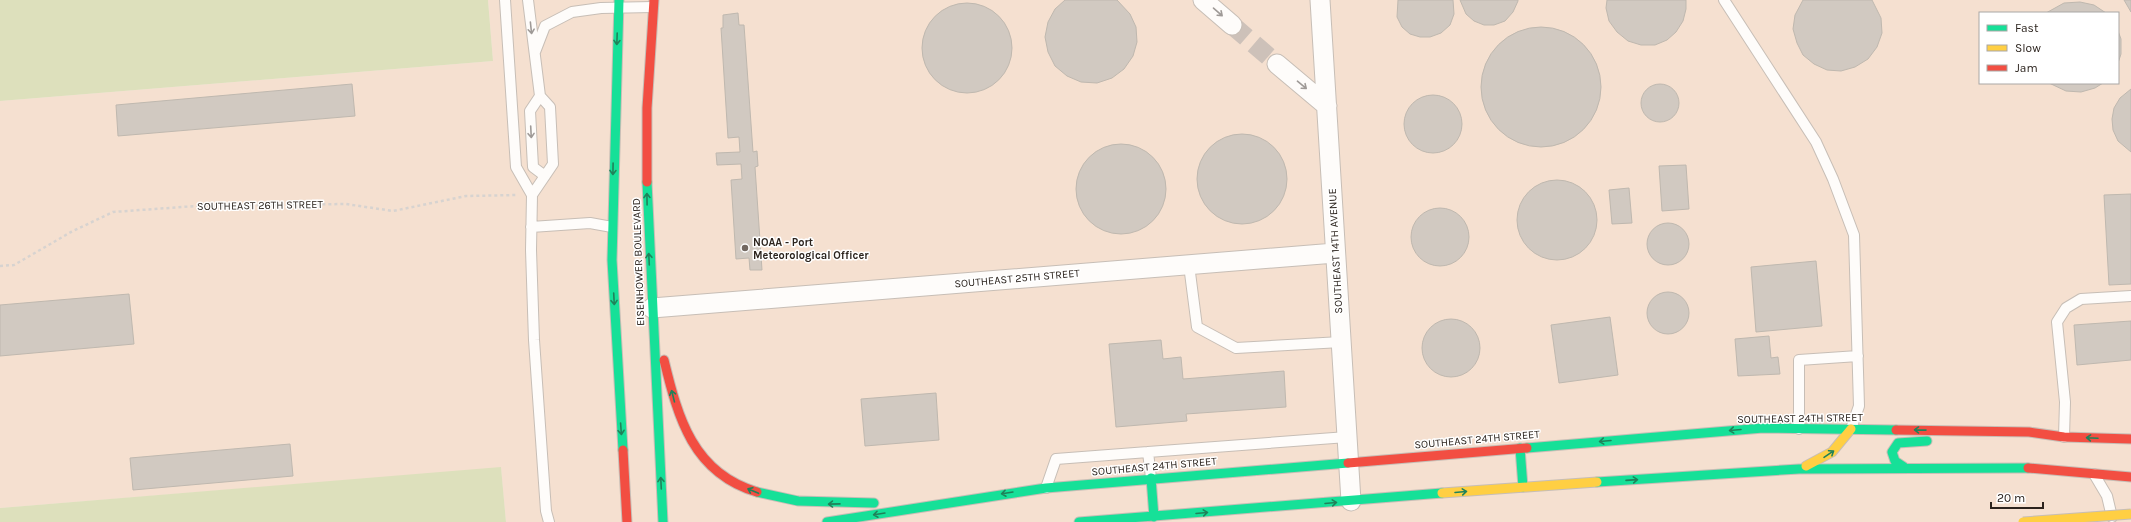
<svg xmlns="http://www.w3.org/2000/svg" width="2131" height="522" font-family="Karla,sans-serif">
<rect width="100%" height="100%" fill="#f6e9e0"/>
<path fill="#f5e0d0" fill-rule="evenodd" d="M488,0H2131V522H506L501,468L0,508V101L493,61ZM1980,13H2118V83H1980Z"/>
<path fill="#dde0bc" d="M0,0H488L493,61L0,101Z
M501,467L506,522H0V508Z"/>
<path fill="#d1c9c1" stroke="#bfb8af" d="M1065,0H1117L1130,14L1136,27L1137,42L1133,56L1124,69L1112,78L1097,83L1081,82L1067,76L1055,66L1048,52L1045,37L1048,22L1055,9Z
M1398,0H1453L1454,14L1450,25L1441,33L1430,37H1420L1410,34L1402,27L1397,17Z
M1460,0H1518V1L1513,12L1505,21L1494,25H1484L1474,21L1466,14Z
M1607,0H1686V9L1683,21L1676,32L1667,40L1655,45H1641L1628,41L1617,32L1609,21L1606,8Z
M1803,0H1872L1881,18L1882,33L1877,47L1868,59L1855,67L1841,71L1827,70L1814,64L1803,55L1797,43L1793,29L1795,15Z
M2124,0H2131V12Z
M2080,2L2094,5L2106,13H2046L2064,3Z
M922 48a45 45 0 1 1 90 0a45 45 0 1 1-90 0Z
M738,13L739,25H744L753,152L757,151L758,166L755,167L762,270H750L749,258L736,259L731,180L742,179L741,164L717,165L716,153L740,152L739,137L728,138L721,28H723V15Z
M1481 87a60 60 0 1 1 120 0a60 60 0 1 1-120 0Z
M2118,31L2121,39V54L2118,63Z
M2049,83H2103L2095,88L2081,92L2066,91Z
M1641 103a19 19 0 1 1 38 0a19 19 0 1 1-38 0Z
M352,84L355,116L118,136L116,105Z
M2131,89V152L2118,141L2113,130L2112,119L2114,108L2120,98Z
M1404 124a29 29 0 1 1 58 0a29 29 0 1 1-58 0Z
M1197 179a45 45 0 1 1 90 0a45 45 0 1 1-90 0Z
M1076 189a45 45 0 1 1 90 0a45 45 0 1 1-90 0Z
M1686,165L1689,209L1662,211L1659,166Z
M1517 220a40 40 0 1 1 80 0a40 40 0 1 1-80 0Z
M1629,188L1632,223L1612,224L1609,190Z
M2131,194V284L2109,285L2104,195Z
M1411 237a29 29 0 1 1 58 0a29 29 0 1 1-58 0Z
M1647 244a21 21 0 1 1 42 0a21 21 0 1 1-42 0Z
M1816,261L1822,326L1756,332L1751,267Z
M1647 313a21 21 0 1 1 42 0a21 21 0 1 1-42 0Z
M129,294L134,344L0,356V305Z
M1610,317L1618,375L1559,383L1551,325Z
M1422 348a29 29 0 1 1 58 0a29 29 0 1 1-58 0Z
M2131,321V360L2077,365L2074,325Z
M1769,336L1771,358L1778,357L1780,374L1738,376L1735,339Z
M1161,340L1163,359L1181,357L1183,379L1284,371L1286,407L1186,414L1187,421L1116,427L1109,344Z
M936,393L939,440L865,446L861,399Z
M290,444L293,476L133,490L130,458Z"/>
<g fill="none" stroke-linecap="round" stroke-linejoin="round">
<path stroke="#cdc1b9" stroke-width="19" stroke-dasharray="19 10" stroke-linecap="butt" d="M1232,25L1277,64"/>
<g stroke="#c7beb6" stroke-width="12">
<path id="lane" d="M505,0L516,167L532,195L531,250L534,340L546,511L549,522
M528,0L540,96L550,107L553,164L532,195
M1724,0L1816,142L1833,179L1854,235L1859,406L1851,429
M535,52L545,26L572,12L601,8L653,7
M540,96L530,111L533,167L545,176
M531,227L590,223L612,227
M1189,265L1197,327L1236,348L1341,342
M1799,429V360L1858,356
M2064,437L2065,402L2057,322L2066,308L2081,299L2131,296
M2094,474L2107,496L2112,517
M1151,478L1148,452L1347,437
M1046,488L1056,459L1148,452"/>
</g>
<g stroke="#c7beb6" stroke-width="21">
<path id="street" d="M1203,0L1232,25
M1320,0L1351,501
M1277,64L1327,106
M652,308L1335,253"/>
</g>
<g stroke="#c7beb6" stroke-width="11">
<path id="fast" d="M619,0L612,260L623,450
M647,182L663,522
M1520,448L1523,487
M1527,448L1763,428L1896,430
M1904,467L1895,461L1892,452L1898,443L1927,441
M1151,478L1154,517
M1597,482L1799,469L2028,468
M757,492L798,501L874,503
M827,522L1046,488L1348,463
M1079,522L1442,493"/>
</g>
<g stroke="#c7beb6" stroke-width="11">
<path id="slow" d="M1806,466L1832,452L1851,429
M1442,493L1597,482"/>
</g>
<g stroke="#c7beb6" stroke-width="11">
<path id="jam" d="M647,182V108L654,0
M664,360C678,418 693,473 757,492
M1896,430L2029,432L2064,437L2131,439
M623,450L627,522
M1348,463L1527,448
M2028,468L2131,477"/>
</g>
<path stroke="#d7d3d0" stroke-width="2.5" stroke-dasharray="3 3" stroke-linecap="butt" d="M0,266L14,265L71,232L113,212L196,206L346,204L393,211L466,196L518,195"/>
<use href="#lane" stroke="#fefcfa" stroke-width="10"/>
<use href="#street" stroke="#fefcfa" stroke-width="19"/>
<use href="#fast" stroke="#16e098" stroke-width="9"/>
<use href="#slow" stroke="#ffcf43" stroke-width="9"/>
<use href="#jam" stroke="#f24e42" stroke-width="9"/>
<g stroke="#c7beb6" stroke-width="11" stroke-linecap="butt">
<path id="slow-bridge" d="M2023,522L2131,514"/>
</g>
<use href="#slow-bridge" stroke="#ffcf43" stroke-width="9"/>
</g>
<defs><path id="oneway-shaft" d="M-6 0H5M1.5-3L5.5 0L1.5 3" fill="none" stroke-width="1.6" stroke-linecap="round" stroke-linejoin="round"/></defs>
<g stroke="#9f9a97">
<use href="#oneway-shaft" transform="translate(1218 12) rotate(41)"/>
<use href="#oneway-shaft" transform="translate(531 28) rotate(84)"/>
<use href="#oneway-shaft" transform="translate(1302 85) rotate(40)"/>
<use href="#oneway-shaft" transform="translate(531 132) rotate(87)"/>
</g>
<g stroke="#20825a">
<use href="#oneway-shaft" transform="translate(617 39) rotate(92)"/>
<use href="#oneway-shaft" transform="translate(613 169) rotate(91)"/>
<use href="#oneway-shaft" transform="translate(647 199) rotate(-91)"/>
<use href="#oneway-shaft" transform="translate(649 259) rotate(-93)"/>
<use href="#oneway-shaft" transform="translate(614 299) rotate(87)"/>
<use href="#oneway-shaft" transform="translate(673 396) rotate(-104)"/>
<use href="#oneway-shaft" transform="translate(621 429) rotate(86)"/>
<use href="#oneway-shaft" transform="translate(1735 430) rotate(175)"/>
<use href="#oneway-shaft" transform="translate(1920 430) rotate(-179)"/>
<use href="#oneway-shaft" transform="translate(2092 438) rotate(-177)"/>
<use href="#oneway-shaft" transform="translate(1605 441) rotate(175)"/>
<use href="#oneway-shaft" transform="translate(1829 454) rotate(-34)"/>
<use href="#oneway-shaft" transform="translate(1632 480) rotate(-4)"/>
<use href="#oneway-shaft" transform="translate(661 483) rotate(-93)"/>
<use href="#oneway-shaft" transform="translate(753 491) rotate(-157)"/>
<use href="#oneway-shaft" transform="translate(1461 492) rotate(-5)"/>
<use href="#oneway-shaft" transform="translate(1007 493) rotate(171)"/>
<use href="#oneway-shaft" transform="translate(1331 503) rotate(-5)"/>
<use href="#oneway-shaft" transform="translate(834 504) rotate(179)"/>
<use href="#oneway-shaft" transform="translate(1202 513) rotate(-5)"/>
<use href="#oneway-shaft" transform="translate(879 514) rotate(171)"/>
</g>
<circle fill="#726861" stroke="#fff" stroke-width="1.5" cx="745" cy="248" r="4"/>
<g text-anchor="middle" stroke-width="3" stroke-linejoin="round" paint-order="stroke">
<g font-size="11" fill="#2b231d" stroke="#fff">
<text transform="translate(260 205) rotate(-1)" y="4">SOUTHEAST 26TH STREET</text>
<text transform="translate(1335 251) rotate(-93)" y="4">SOUTHEAST 14TH AVENUE</text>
<text transform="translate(638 262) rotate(-92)" y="4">EISENHOWER BOULEVARD</text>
<text transform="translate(1017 278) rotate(-5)" y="4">SOUTHEAST 25TH STREET</text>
<text transform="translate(1800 418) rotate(-1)" y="4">SOUTHEAST 24TH STREET</text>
<text transform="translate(1477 439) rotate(-5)" y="4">SOUTHEAST 24TH STREET</text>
<text transform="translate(1154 466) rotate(-5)" y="4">SOUTHEAST 24TH STREET</text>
</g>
<g font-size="11" font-weight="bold" fill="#2b231d" stroke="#fff" text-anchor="start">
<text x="753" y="246">NOAA - Port<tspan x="753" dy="13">Meteorological Officer</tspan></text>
</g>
</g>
<rect x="1979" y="12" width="140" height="72" fill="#ffffff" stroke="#aaa7a5"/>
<rect x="1987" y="25" width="20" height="6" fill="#16e098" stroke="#aaa7a5"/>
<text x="2015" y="32" font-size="12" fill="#2b231d">Fast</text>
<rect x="1987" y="45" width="20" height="6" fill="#ffcf43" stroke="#aaa7a5"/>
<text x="2015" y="52" font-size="12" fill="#2b231d">Slow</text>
<rect x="1987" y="65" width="20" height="6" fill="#f24e42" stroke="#aaa7a5"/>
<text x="2015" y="72" font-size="12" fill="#2b231d">Jam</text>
<path d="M1991 502v6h52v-6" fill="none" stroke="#2b231d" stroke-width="2"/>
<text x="1997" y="502" font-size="12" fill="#2b231d" stroke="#ffffff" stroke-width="3" paint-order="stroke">20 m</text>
</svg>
